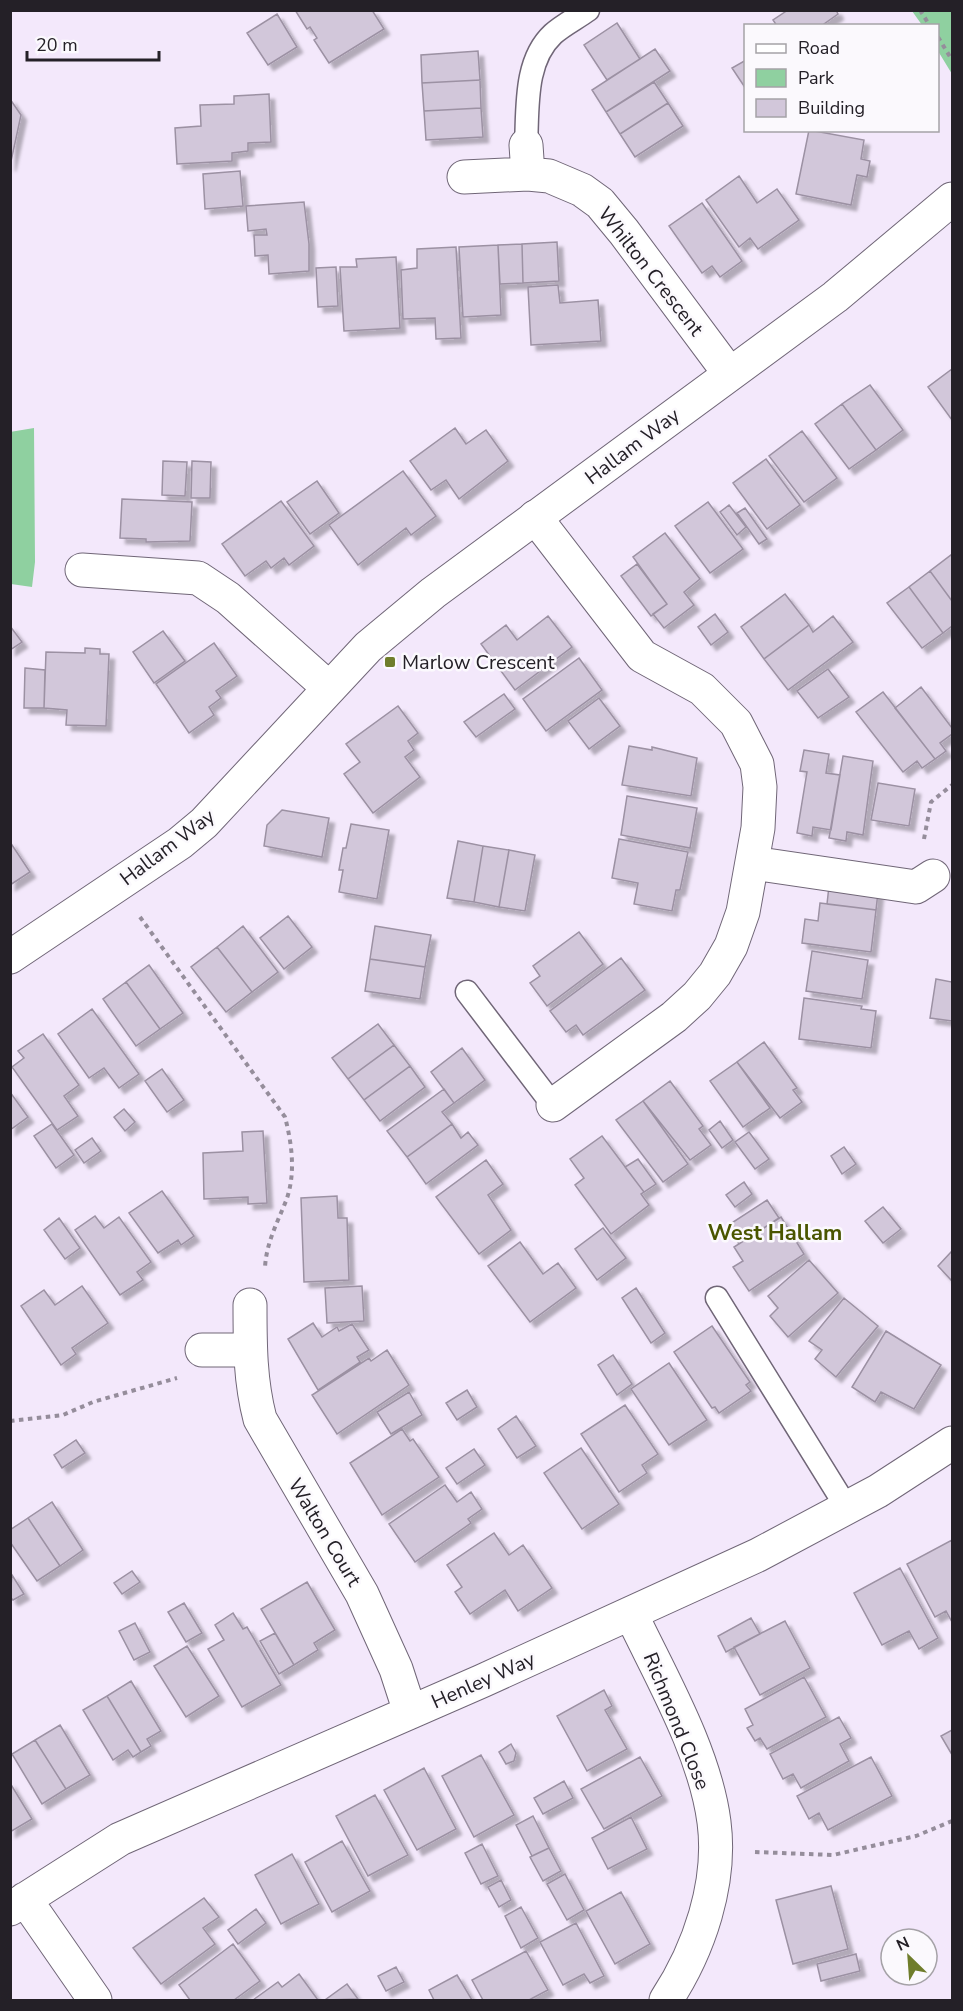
<svg xmlns="http://www.w3.org/2000/svg" width="963" height="2011" font-family="'Nunito Sans',sans-serif">
<defs>
<filter id="shadow"><feDropShadow dx="5.5" dy="5.5" stdDeviation="1.5" flood-color="#0004"/></filter>
</defs>
<rect width="100%" height="100%" fill="#f3e8fb"/>
<path fill="#8fd0a0" d="M912,11H952V74L938,51V26L922,25Z
M34,428L35,562L32,587L11,584L10,432Z"/>
<path fill="#d2c7da" stroke="#9c91a3" stroke-width="1.5" filter="url(#shadow)" d="M295,10H372L384,29L329,63L314,40L317,38L310,27L307,29Z
M788,10H836L838,14L821,26H777L773,20Z
M277,14L297,47L268,65L247,33Z
M617,23L640,59L607,80L584,45Z
M655,49L670,71L606,112L592,90Z
M478,51L480,80L422,83L421,55Z
M746,60V89L732,68Z
M480,80L481,108L424,111L422,83Z
M654,82L668,103L620,134L606,112Z
M269,94L271,142L248,143V151L232,153V161L177,164L175,128L201,126L200,105L234,104V96Z
M10,99L21,115L10,166Z
M668,103L683,126L635,157L620,134Z
M481,108L483,137L426,140L424,111Z
M809,130L864,140L861,159L870,161L867,177L857,175L851,205L796,194Z
M240,171L243,206L205,209L203,174Z
M739,176L757,203L777,189L799,220L758,249L750,238L739,247L706,200Z
M304,202L309,244V271L269,274L268,255L255,256L254,235H267L266,229L248,231L246,206Z
M702,203L742,261L720,277L712,266L702,273L669,226Z
M557,242L559,281L523,283L522,244Z
M522,244L523,283L500,284L498,245Z
M498,245L501,315L463,317L459,247Z
M456,247L461,338L436,339L435,318L403,319L401,270L417,268V249Z
M396,257L400,328L344,331L340,267H357L356,259Z
M336,267L338,306L318,307L316,268Z
M558,285L560,303L598,300L601,341L531,345L528,287Z
M952,369V420L928,387Z
M870,385L903,430L876,450L842,404Z
M842,404L876,450L849,469L815,424Z
M455,428L466,444L486,430L508,461L459,499L446,480L431,490L410,461Z
M802,431L837,478L804,502L769,456Z
M766,459L800,505L767,529L733,483Z
M163,461L187,462L185,496L162,495Z
M192,461L211,462L210,498H191Z
M403,471L436,516L411,535L406,528L358,565L329,525Z
M317,481L339,513L310,534L287,502Z
M122,499L192,502L190,541L146,542V539L120,538Z
M281,501L314,546L289,565L284,558L271,568L266,561L245,576L222,544Z
M708,502L743,549L710,573L675,526Z
M729,505L746,527L737,535L720,512Z
M745,508L767,539L759,544L737,513Z
M665,533L700,579L684,592L694,605L664,628L653,614L667,604L633,557Z
M951,555L952,557V601L930,571Z
M637,564L667,604L651,616L621,576Z
M930,571L952,601V626L943,633L909,587Z
M909,587L943,633L922,648L887,603Z
M785,594L809,625L764,659L741,627Z
M715,614L728,632L711,645L698,627Z
M548,616L572,647L515,690L481,644L506,625L517,640Z
M833,616L853,642L788,690L764,659L809,625L813,632Z
M10,626L22,642L10,650Z
M163,631L185,661L154,683L133,652Z
M214,643L237,676L216,691L221,698L209,707L214,715L189,733L156,684Z
M85,648L100,649V654H109L106,726L66,725L67,710L44,708L46,652L85,653Z
M579,658L602,690L546,731L523,699Z
M25,668L45,670L44,708H24Z
M828,669L849,697L818,718L797,691Z
M921,687L952,728V734L940,743L946,751L935,759L895,708Z
M883,692L935,759L922,768L917,761L903,772L856,712Z
M504,694L515,709L476,737L464,722Z
M599,698L620,726L589,749L568,721Z
M398,706L418,733L408,741L414,750L405,757L420,777L373,813L344,774L360,762L346,744Z
M629,746L652,750V747L697,758L691,796L622,785Z
M804,750L829,754L826,773L840,775L831,830L813,827L812,836L797,833L807,772L800,771Z
M843,756L873,761L863,835L847,832L846,841L829,838Z
M878,783L915,789L909,826L871,820Z
M627,796L697,808L690,848L621,835Z
M282,810L329,818L322,857L264,846L267,825Z
M351,824L389,830L377,899L339,892L343,870H339L343,848H346Z
M619,839L688,852L680,890H676L672,911L634,904L638,883L612,878Z
M458,841L483,846L474,902L447,898Z
M10,842L30,872L10,885Z
M483,846L509,850L499,907L474,902Z
M509,850L535,855L525,911L499,907Z
M829,886L878,892L876,910L827,904Z
M820,903L876,910L871,952L802,943L805,919L818,921Z
M288,916L312,947L284,969L260,938Z
M243,926L278,972L252,992L217,947Z
M375,926L431,935L425,967L370,959Z
M579,932L603,964L547,1006L530,983L540,976L533,966Z
M217,947L252,992L226,1012L191,967Z
M812,951L868,960L862,999L806,991Z
M621,958L645,990L583,1035L576,1025L566,1032L550,1011Z
M370,959L425,967L420,999L365,991Z
M149,965L183,1013L160,1029L126,982Z
M936,979L952,982V1021L930,1018Z
M126,982L160,1029L136,1046L103,999Z
M804,998L862,1006L861,1009L876,1011L871,1048L799,1039Z
M92,1009L139,1074L119,1088L104,1068L89,1078L58,1034Z
M378,1024L394,1045L348,1079L332,1058Z
M43,1034L79,1085L64,1096L78,1116L57,1130L12,1067L24,1058L18,1051Z
M764,1042L797,1088L793,1090L802,1102L780,1118L737,1062Z
M394,1045L410,1066L364,1100L348,1079Z
M462,1048L485,1080L454,1103L431,1072Z
M737,1062L770,1108L743,1127L710,1081Z
M410,1066L425,1087L380,1121L364,1100Z
M162,1069L184,1100L167,1112L145,1081Z
M670,1081L703,1126L699,1129L711,1145L690,1160L643,1101Z
M444,1089L454,1103L442,1112L452,1124L407,1157L387,1131Z
M10,1092L28,1117L10,1130Z
M643,1101L688,1164L663,1182L616,1120Z
M124,1109L135,1122L125,1131L114,1117Z
M720,1121L733,1140L722,1148L709,1130Z
M52,1124L74,1155L56,1168L34,1136Z
M452,1124L461,1138L468,1132L478,1145L426,1184L407,1157Z
M263,1131L267,1203L248,1204V1197L204,1199L203,1153L243,1151L242,1132Z
M749,1132L769,1159L755,1169L735,1142Z
M602,1136L644,1192L641,1194L649,1205L611,1234L575,1185L584,1178L570,1159Z
M92,1138L101,1151L84,1163L75,1150Z
M844,1147L856,1164L842,1174L831,1156Z
M638,1159L656,1184L644,1192L625,1167Z
M486,1160L503,1184L488,1195L511,1230L479,1254L436,1197Z
M744,1182L752,1194L735,1207L726,1195Z
M162,1191L194,1236L181,1245L178,1240L158,1253L129,1213Z
M337,1196L338,1218H347L349,1280L304,1282L301,1198Z
M767,1200L779,1218L739,1244L727,1226Z
M883,1207L901,1229L883,1243L865,1221Z
M95,1216L104,1228L119,1217L151,1262L137,1272L143,1280L120,1295L75,1230Z
M781,1217L804,1254L749,1291L733,1267L743,1261L734,1247Z
M59,1218L80,1248L65,1259L44,1230Z
M603,1228L626,1258L597,1280L575,1249Z
M520,1242L543,1274L558,1263L576,1288L530,1322L488,1266Z
M952,1251V1281L938,1266Z
M809,1260L838,1293L788,1337L770,1316L778,1308L768,1296Z
M82,1286L108,1323L72,1348L76,1354L61,1365L21,1306L44,1290L55,1305Z
M362,1286L364,1321L327,1323L325,1288Z
M636,1288L665,1333L651,1343L622,1298Z
M844,1298L878,1326L836,1377L815,1359L822,1350L809,1341Z
M313,1323L322,1337L337,1327L339,1331L352,1324L369,1350L357,1357L360,1362L318,1390L288,1339Z
M712,1326L750,1382L746,1385L751,1391L719,1413L715,1407L712,1408L674,1352Z
M886,1331L941,1365L914,1409L881,1392L875,1402L852,1387Z
M387,1350L409,1385L337,1434L312,1395L369,1358L371,1361Z
M613,1355L632,1384L617,1395L598,1365Z
M669,1363L707,1420L669,1445L631,1389Z
M467,1390L477,1407L457,1420L446,1403Z
M409,1392L422,1415L391,1434L377,1412Z
M625,1405L658,1454L642,1465L647,1473L619,1492L581,1434Z
M516,1416L536,1446L517,1458L498,1429Z
M402,1429L410,1441L413,1439L439,1477L382,1515L350,1463Z
M76,1440L85,1453L62,1468L54,1455Z
M581,1448L619,1504L582,1529L544,1473Z
M474,1449L485,1465L457,1484L446,1468Z
M445,1485L457,1502L471,1492L482,1509L468,1519L471,1523L415,1562L389,1524Z
M52,1502L83,1550L60,1566L28,1518Z
M28,1518L60,1566L37,1581L10,1542V1530Z
M494,1533L509,1555L523,1545L552,1588L518,1611L505,1590L470,1614L455,1592L462,1587L447,1565Z
M952,1540V1622L946,1611L935,1617L907,1564Z
M900,1568L938,1638L919,1649L909,1631L882,1645L854,1593Z
M132,1571L140,1582L122,1594L114,1583Z
M12,1575L24,1594L13,1600L10,1597Z
M307,1582L335,1630L314,1643L318,1650L294,1665L261,1609Z
M184,1603L202,1633L186,1642L168,1612Z
M233,1613L243,1629L247,1627L281,1685L242,1707L208,1649L224,1640L215,1625Z
M751,1618L760,1634L726,1652L718,1636Z
M785,1621L810,1668L760,1695L734,1647Z
M135,1623L150,1652L134,1660L119,1631Z
M275,1633L294,1665L279,1674L260,1641Z
M187,1646L219,1696L186,1717L154,1666Z
M804,1677L826,1717L767,1749L760,1738L755,1741L747,1728L753,1725L745,1709Z
M131,1681L161,1731L147,1739L151,1746L141,1752L107,1696Z
M604,1690L612,1706L605,1710L627,1749L587,1771L557,1716Z
M107,1696L141,1752L133,1757L128,1750L113,1760L83,1710Z
M839,1717L851,1738L840,1744L849,1761L801,1788L793,1774L783,1779L770,1754Z
M60,1725L90,1775L66,1789L35,1740Z
M952,1730V1752L951,1753L941,1736Z
M35,1740L66,1789L42,1804L12,1754Z
M511,1744L516,1753L514,1761L506,1764L499,1752Z
M481,1755L514,1815L474,1837L442,1776Z
M640,1757L662,1796L604,1829L581,1789Z
M871,1757L892,1796L828,1830L819,1813L809,1819L797,1796Z
M424,1768L456,1829L417,1850L384,1790Z
M564,1781L573,1798L543,1814L534,1798Z
M10,1783L32,1819L10,1832Z
M375,1795L408,1855L368,1876L336,1816Z
M533,1816L549,1848L532,1856L516,1825Z
M631,1817L647,1849L608,1869L592,1838Z
M342,1841L370,1891L332,1912L305,1862Z
M482,1844L498,1876L481,1884L465,1853Z
M549,1848L561,1871L543,1881L530,1857Z
M292,1854L319,1904L281,1924L255,1875Z
M565,1874L584,1910L567,1920L547,1884Z
M501,1880L511,1900L499,1907L488,1887Z
M831,1886L848,1949L793,1964L776,1900Z
M621,1892L650,1944L615,1964L586,1911Z
M204,1898L219,1917L203,1928L215,1944L161,1984L133,1948Z
M521,1907L538,1938L521,1948L505,1916Z
M256,1909L266,1923L238,1944L228,1930Z
M576,1923L604,1976L590,1983L584,1974L563,1985L540,1942Z
M233,1944L260,1981L234,2000H190L179,1985Z
M526,1951L548,1990L529,2000H483L472,1980Z
M856,1954L860,1971L821,1981L817,1964Z
M396,1967L404,1982L386,1991L378,1976Z
M299,1974L318,2000H253L278,1982L282,1987Z
M457,1975L472,2000H434L429,1990Z
M347,1984L358,1999L325,2000Z"/>
<g fill="none" stroke-linecap="round" stroke-linejoin="round">
<g stroke="#706677" stroke-width="25">
<path id="service" d="M526,145C528,108 524,61 553,34C563,25 577,18 588,10
M467,992L553,1105
M717,1298L847,1508"/>
</g>
<g stroke="#706677" stroke-width="35">
<path id="minor" d="M526,145L528,174
M464,177L528,174L549,176L582,190L600,203L624,232L729,373
M535,517L642,656L702,689L736,723L757,764L760,787L758,828L743,912L731,946L715,974L697,996L674,1017L553,1105
M82,570L198,578L228,598L329,688
M753,863L916,887L933,876
M250,1305C250,1344 250,1381 260,1419L362,1594L396,1669L410,1712
M202,1350H250
M631,1614C661,1677 705,1752 714,1822C722,1883 699,1950 666,2000
M25,1899L95,2000
M10,1909L120,1839L482,1681L758,1555L878,1491L952,1443"/>
</g>
<g stroke="#706677" stroke-width="35">
<path id="tertiary" d="M10,957L180,843L204,823L368,647L433,593L835,297L952,199"/>
</g>
<path stroke="#958d9b" stroke-width="4" stroke-dasharray="4.5 4.5" stroke-linecap="butt" d="M920,10L930,26
M938,37L952,60
M924,839L931,802L952,785
M140,917L285,1117C292,1144 296,1174 286,1201C277,1223 266,1244 265,1268
M10,1421L63,1415L93,1402L177,1378
M755,1852L833,1855L916,1836L952,1821"/>
<use href="#service" stroke="#fff" stroke-width="22"/>
<use href="#minor" stroke="#fff" stroke-width="33"/>
<use href="#tertiary" stroke="#fff" stroke-width="33"/>
</g>
<rect fill="#6f7d2b" stroke="#fbf9fd" stroke-width="2" x="384" y="656" width="12" height="12" rx="3"/>
<g text-anchor="middle" stroke-width="5" stroke-linejoin="round" paint-order="stroke">
<g font-size="20" fill="#242027" stroke="#fbf9fd">
<text transform="translate(651 271) rotate(52)" y="7">Whilton Crescent</text>
<text transform="translate(632 446) rotate(-37)" y="7">Hallam Way</text>
<text transform="translate(167 847) rotate(-37)" y="7">Hallam Way</text>
<text transform="translate(325 1532) rotate(59)" y="7">Walton Court</text>
<text transform="translate(483 1680) rotate(-24)" y="7">Henley Way</text>
<text transform="translate(677 1721) rotate(68)" y="7">Richmond Close</text>
</g>
<g font-size="20" fill="#242027" stroke="#fbf9fd" text-anchor="start">
<text x="402" y="669">Marlow Crescent</text>
</g>
<g font-size="22" font-weight="bold" fill="#4a5500" stroke="#fbf9fd">
<text x="775" y="1240">West Hallam</text>
</g>
</g>
<rect width="963" height="2011" fill="none" stroke="#242027" stroke-width="24"/>
<rect x="744" y="24" width="195" height="108" fill="#fbf9fd" stroke="#a5a2a7" stroke-width="1.5"/>
<rect x="756" y="44" width="30" height="9" fill="#ffffff" stroke="#a5a2a7" stroke-width="1.5"/>
<text x="798" y="54" font-size="18" fill="#242027">Road</text>
<rect x="756" y="69" width="30" height="18" fill="#8fd0a0" stroke="#a5a2a7" stroke-width="1.5"/>
<text x="798" y="84" font-size="18" fill="#242027">Park</text>
<rect x="756" y="99" width="30" height="18" fill="#d2c7da" stroke="#a5a2a7" stroke-width="1.5"/>
<text x="798" y="114" font-size="18" fill="#242027">Building</text>
<g transform="translate(909 1957) rotate(335)"><circle r="28" fill="#fbf9fd" stroke="#a5a2a7" stroke-width="1.5"/>
<path d="M0-4.5L10 22L0 15L-10 22Z" fill="#6f7d2b"/>
<text y="-9" font-size="16" font-weight="bold" text-anchor="middle" fill="#242027">N</text>
</g>
<path d="M27 51v9h132v-9" fill="none" stroke="#242027" stroke-width="3"/>
<text x="36" y="51" font-size="18" fill="#242027" stroke="#fbf9fd" stroke-width="4.5" paint-order="stroke">20 m</text>
</svg>
